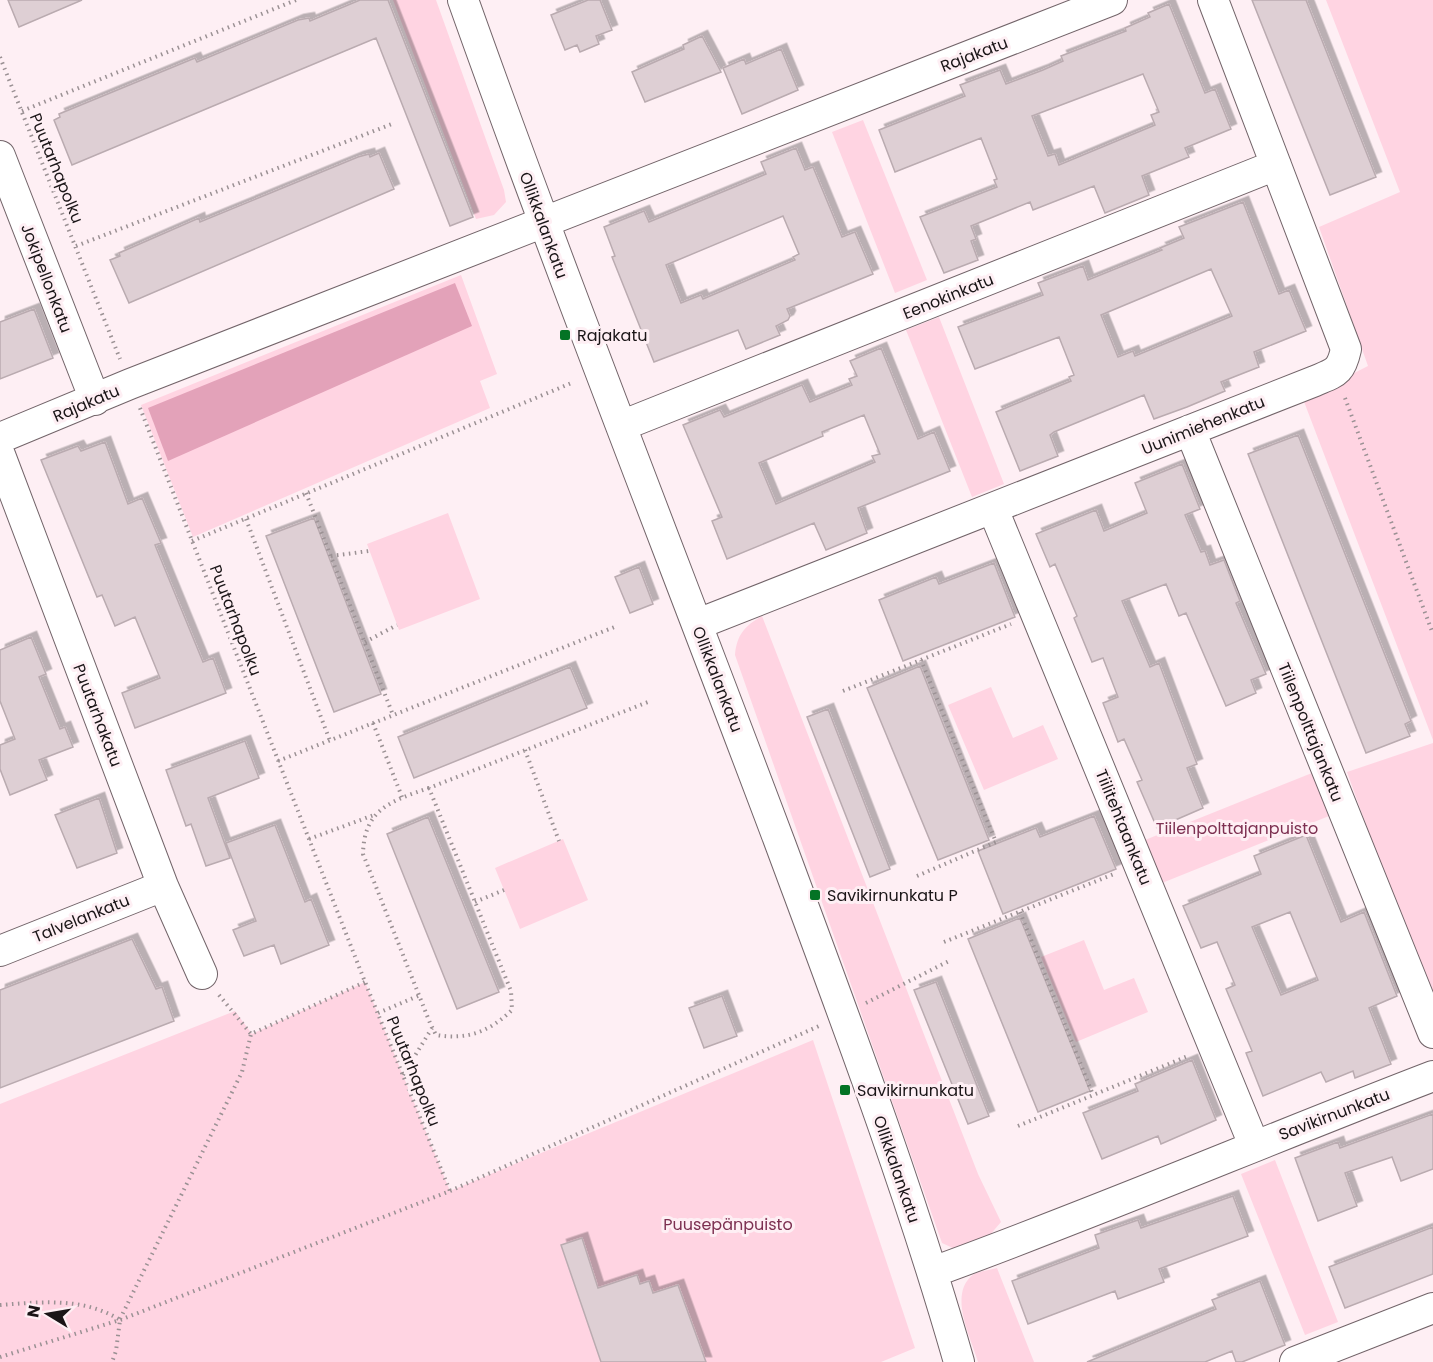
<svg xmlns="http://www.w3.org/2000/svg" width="1433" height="1362" font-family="Poppins,sans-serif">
<defs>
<filter id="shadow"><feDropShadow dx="5.5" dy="-5.5" stdDeviation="0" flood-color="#0004"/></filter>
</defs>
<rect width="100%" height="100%" fill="#feeff4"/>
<path fill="#ffd4e2" d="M393,0H436L504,190L506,202L494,215L476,219Z
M1326,0H1433V740L1303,399L1368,366L1319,227L1400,192Z
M863,120L927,280L895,293L832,132Z
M461,275L497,374L480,381L490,408L193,537L141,405Z
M939,317L1004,484L972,497L906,330Z
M448,513L480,599L399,630L367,544Z
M762,616L978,1174L1001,1222L989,1236L955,1249L942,1243L735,655C737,634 745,626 762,616Z
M991,687L1013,738L1043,725L1058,759L984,790L948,705Z
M1433,743V1012L1347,772Z
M1312,773L1329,816L1162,883L1145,840Z
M563,839L588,900L520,929L495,868Z
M1084,940L1104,990L1134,978L1148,1012L1076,1042L1041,957Z
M365,982L450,1191L813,1040L915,1348L881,1362H0V1104L235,1011L252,1034Z
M1275,1160L1338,1322L1305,1335L1241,1174Z
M997,1268L1034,1362H978C971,1338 947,1293 974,1274C980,1271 990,1270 997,1268Z"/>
<path fill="#e3a2b9" d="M455,283L472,326L168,461L148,408Z"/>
<path fill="#decfd4" stroke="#baabb0" stroke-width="1.5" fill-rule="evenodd" filter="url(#shadow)" d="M8,0H82L19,27Z
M360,0H388L473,217L450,226L376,38L72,165L54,120L60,117L59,114L195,58L197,62L298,20L309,18L310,21Z
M588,0H600L612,30L596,36L599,44L580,52L577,45L565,50L551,15Z
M1252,0H1306L1376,177L1330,195Z
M1169,4L1205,93L1215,89L1231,129L1185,148L1189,157L1142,176L1149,195L1105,213L1094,186L1033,210L1030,202L971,226L976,239L971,241L978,260L944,273L920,217L997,187L994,180L997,179L981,138L895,172L879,130L965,96L960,85L1000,70L1006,84L1043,70L1063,61L1061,56L1126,31L1125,28L1150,17L1148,13ZM1143,74L1159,112L1151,115L1155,125L1059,165L1055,154L1048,156L1032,116Z
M702,36L721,72L645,102L632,72L684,49L683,45Z
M781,49L798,90L742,114L723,68L744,59L746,64Z
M796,148L805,170L813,167L842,237L855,232L873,274L787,309L790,316L788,320L776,326L780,335L746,349L738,330L654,362L612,257L615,256L604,227L644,211L649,222L766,174L761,162ZM783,216L799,254L793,257L795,260L703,299L701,295L681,303L666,265Z
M379,153L394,189L129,303L110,260L120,256L119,253L199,218L200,222L358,157L369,154L370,157Z
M1243,202L1279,294L1289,290L1306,331L1254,352L1259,367L1221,382L1225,391L1187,407L1154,419L1144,395L1054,432L1050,435L1058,456L1020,471L996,412L1071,381L1069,377L1074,375L1059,337L975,369L958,327L1043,295L1038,283L1083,266L1088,280L1162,250L1160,248L1184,238L1179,227ZM1211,269L1232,316L1135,356L1133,351L1118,357L1101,315Z
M34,309L53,358L0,379V322Z
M881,348L918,439L934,432L950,471L858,508L867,533L826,550L814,523L727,559L712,521L722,517L683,425L720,410L724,417L802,385L810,402L852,385L849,379L857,376L850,361ZM864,415L880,454L872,456L875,462L776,504L759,463L823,436L822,432Z
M1298,435L1411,721L1405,724L1410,736L1366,753L1248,454Z
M105,442L128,504L142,498L161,543L155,545L203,662L213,658L226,693L135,728L122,693L160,678L135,617L115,626L102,595L97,597L41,460L78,446L81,451Z
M1182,464L1200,509L1185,515L1201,552L1205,551L1210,565L1224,560L1240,601L1236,603L1266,674L1251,680L1256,693L1226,706L1186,613L1179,616L1166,584L1122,601L1150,667L1159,663L1197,764L1187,768L1203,808L1157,828L1137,782L1142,780L1124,739L1118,742L1103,703L1118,697L1103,658L1092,662L1074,618L1077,616L1055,564L1050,567L1036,534L1096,510L1104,531L1147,513L1135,483Z
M314,518L381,694L334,712L266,536Z
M994,563L1015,617L903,661L879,600L936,577L939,584Z
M639,567L653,604L630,613L615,577Z
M31,637L46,674L39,677L60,729L65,727L73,747L39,760L47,780L10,795L0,769V745L15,739L0,701V650Z
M920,666L989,840L938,860L867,688Z
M570,667L587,708L414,778L398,737Z
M828,709L890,869L870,877L807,717Z
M245,741L259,778L208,798L230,858L206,866L191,824L186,826L166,770Z
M99,798L117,853L77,868L55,815Z
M1094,816L1116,869L1003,914L978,851L1036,828L1040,837Z
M428,817L499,992L457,1009L387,834Z
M275,825L305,902L311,899L329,945L281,964L274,945L244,956L233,930L256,921L226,843Z
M1306,835L1341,922L1364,912L1397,996L1369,1008L1391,1064L1355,1078L1353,1071L1326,1082L1321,1072L1263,1096L1246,1053L1252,1051L1226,989L1235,985L1217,942L1201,948L1183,906L1261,874L1254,856ZM1290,912L1318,980L1281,995L1252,927Z
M1020,918L1090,1091L1038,1112L968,939Z
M132,939L156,989L162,987L174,1021L0,1088V990Z
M936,982L989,1116L968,1124L914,990Z
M722,996L737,1036L704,1048L689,1008Z
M1192,1060L1216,1120L1161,1144L1158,1136L1102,1159L1083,1113L1138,1091L1135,1084Z
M1433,1114V1169L1401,1181L1392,1157L1345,1173L1357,1206L1318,1221L1295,1158L1338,1142L1340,1148Z
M1233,1196L1248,1236L1159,1269L1164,1282L1118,1299L1115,1291L1028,1324L1012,1281L1099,1248L1095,1235L1138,1220L1141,1228Z
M1433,1227V1274L1345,1308L1329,1267Z
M582,1238L598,1288L637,1275L640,1284L649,1281L653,1293L678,1285L706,1362H601L561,1245Z
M1260,1281L1285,1345L1242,1362H1236L1232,1351L1205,1362H1087L1216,1309L1212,1300Z"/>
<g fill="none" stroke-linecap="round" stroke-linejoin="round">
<g stroke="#726469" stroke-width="32">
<path id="minor" d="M463,0C564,284 675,564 781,846C844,1016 909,1187 959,1362
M0,156L95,400
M621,426L1276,165
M1190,430L1433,1033
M0,438L130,384L1112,0
M0,455L163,886L202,974
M993,509L1254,1145
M698,624L1315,381C1336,372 1341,372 1346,349L1213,0
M0,951L163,886
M933,1272C1101,1211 1266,1140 1433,1076
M1295,1362L1433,1308"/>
</g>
<path stroke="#9b9194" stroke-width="4" stroke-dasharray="1.5 4.5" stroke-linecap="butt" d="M0,57L120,359
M22,111L296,0
M76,246L392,124
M1345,398L1433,634
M140,408L365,982L450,1191
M306,493L393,715
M246,519L330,741
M192,541L574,382
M331,556L369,551
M365,642L397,625
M843,691L1011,624
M373,723L402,797
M525,750L559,841
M278,761L617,626
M429,788C391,801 364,809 363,854L430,1023L436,1035C467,1040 489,1032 512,1010L511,991L429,788L648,702
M309,839L374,815
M917,876L996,842L921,660
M475,902L504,890
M1020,912L1093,1095
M944,942L1114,874
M219,995L251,1034
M866,1003L951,960
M378,1013L418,996
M403,1075L432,1028
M1018,1126L1188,1056
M0,1305C41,1302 84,1297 120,1320L116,1351L112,1362
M120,1319L242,1072L251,1034L365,982
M0,1357L120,1320L450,1191L819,1026"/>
<use href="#minor" stroke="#fff" stroke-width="30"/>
</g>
<g fill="#047325" stroke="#feeff4" stroke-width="2">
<rect x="559" y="329" width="12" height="12" rx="3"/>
<rect x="809" y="889" width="12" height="12" rx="3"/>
<rect x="839" y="1084" width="12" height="12" rx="3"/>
</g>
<g text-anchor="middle" stroke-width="6" stroke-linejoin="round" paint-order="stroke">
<g font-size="16" fill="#1a1517" stroke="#feeff4">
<text transform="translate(974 54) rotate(-21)" y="6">Rajakatu</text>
<text transform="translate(57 168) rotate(68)" y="6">Puutarhapolku</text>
<text transform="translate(544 225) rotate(70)" y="6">Ollikkalankatu</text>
<text transform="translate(47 278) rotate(69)" y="6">Jokipellonkatu</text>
<text transform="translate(948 296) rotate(-22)" y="6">Eenokinkatu</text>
<text transform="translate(86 403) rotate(-23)" y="6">Rajakatu</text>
<text transform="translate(1203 425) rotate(-22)" y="6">Uunimiehenkatu</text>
<text transform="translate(236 620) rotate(69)" y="6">Puutarhapolku</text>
<text transform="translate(718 679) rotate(69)" y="6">Ollikkalankatu</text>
<text transform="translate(98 715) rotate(69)" y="6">Puutarhakatu</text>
<text transform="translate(1311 732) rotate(68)" y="6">Tiilenpolttajankatu</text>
<text transform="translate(1124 827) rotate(68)" y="6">Tiilitehtaankatu</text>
<text transform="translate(81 918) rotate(-22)" y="6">Talvelankatu</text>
<text transform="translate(414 1071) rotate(68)" y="6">Puutarhapolku</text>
<text transform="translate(1334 1114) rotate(-21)" y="6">Savikirnunkatu</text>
<text transform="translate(897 1169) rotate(71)" y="6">Ollikkalankatu</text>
</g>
<g font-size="16" fill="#1a1517" stroke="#feeff4" text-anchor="start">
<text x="577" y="341">Rajakatu</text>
<text x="827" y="901">Savikirnunkatu P</text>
<text x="857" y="1096">Savikirnunkatu</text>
</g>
<g font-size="16" fill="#7d3051" stroke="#feeff4">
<text x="1237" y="834">Tiilenpolttajanpuisto</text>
<text x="728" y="1230">Puusepänpuisto</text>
</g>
</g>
<g transform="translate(48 1314) rotate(281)" stroke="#feeff4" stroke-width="4.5" paint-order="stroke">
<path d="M0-4.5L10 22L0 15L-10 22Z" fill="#1a1517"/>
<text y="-9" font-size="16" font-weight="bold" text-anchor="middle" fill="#1a1517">N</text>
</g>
</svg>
